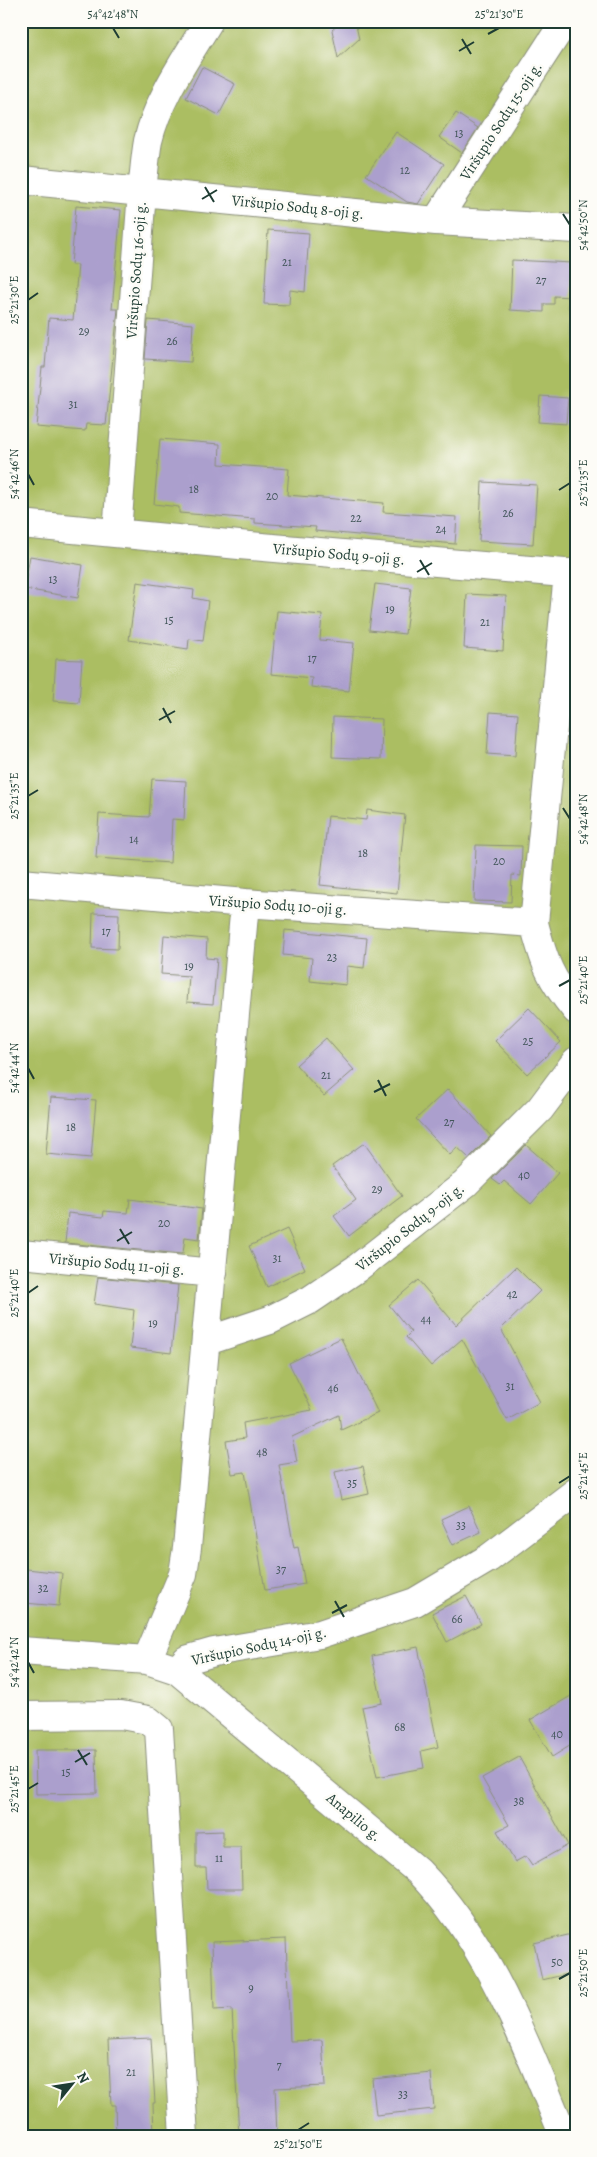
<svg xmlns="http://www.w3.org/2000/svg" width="597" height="2157" font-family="Alegreya,serif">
<rect width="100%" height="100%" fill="#fdfcf7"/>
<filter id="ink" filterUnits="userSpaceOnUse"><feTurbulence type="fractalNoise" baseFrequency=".02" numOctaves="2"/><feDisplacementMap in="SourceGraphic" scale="10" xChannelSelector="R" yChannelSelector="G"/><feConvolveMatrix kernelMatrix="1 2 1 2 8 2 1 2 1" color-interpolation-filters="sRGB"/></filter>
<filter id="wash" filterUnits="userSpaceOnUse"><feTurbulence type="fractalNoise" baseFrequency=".0096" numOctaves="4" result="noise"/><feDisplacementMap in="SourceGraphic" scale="20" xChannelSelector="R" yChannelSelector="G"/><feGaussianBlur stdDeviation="1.12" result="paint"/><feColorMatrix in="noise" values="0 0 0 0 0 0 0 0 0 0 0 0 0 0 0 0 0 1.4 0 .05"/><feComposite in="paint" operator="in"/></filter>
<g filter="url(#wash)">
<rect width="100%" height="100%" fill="#f4dec1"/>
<path fill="#abbe62" stroke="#657e4b" d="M21,21H576V2136H21Z"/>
<g id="blocks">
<path fill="#ab9fcd" d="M342,21H355L359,39L338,58L332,30Z
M202,67L235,84L219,115L186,98Z
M456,113L478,128L462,153L439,137Z
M396,132L444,164L418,204L407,202L366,175Z
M76,206L121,210L112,309H118L106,425L86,424L85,431L36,427L42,367H45L49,318L73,320L78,265H71Z
M268,230L309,233L305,292L290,290L289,305L264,304Z
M512,260L572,263L571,297L554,296V304H544V312L510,310Z
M148,320L193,324L191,362L145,359Z
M540,396L568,398L566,424L538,422Z
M160,439L220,444L219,464L289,469L287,495L384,503L383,512L457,517L455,544L315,531L316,527L255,523V519L179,513V507L154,504Z
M482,482L537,485L533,544L479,541Z
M30,556L83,565L78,598L24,589Z
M137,582L194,590L193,598L208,601L203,641L189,639L188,649L129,640Z
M375,584L411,588L405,634L369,630Z
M467,594L506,596L503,651L464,648Z
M277,611L322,615L320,640L354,643L349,691L311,687L312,678L271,674Z
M56,659L82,660L79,703L53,701Z
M490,712L518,714L515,756L487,754Z
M333,717L382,719L381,759L332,757Z
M152,779L186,781L184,820L172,819L170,863L96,858L99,814L149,817Z
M367,810L405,815L397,893L320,885L328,816L366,820Z
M476,845L522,846L521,876L512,875L511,902L474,901Z
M93,913L119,914L118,949L92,948Z
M285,930L367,938L364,968L347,966L346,985L310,981L312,958L283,955Z
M164,935L207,939L206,958L217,959L213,1004L187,1002L189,976L161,974Z
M529,1008L561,1042L527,1074L495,1041Z
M326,1038L354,1070L324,1096L296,1065Z
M448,1089L491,1136L469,1158L457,1147L450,1155L416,1119Z
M51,1097L96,1100L91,1158L46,1154Z
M364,1143L402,1196L349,1236L334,1216L356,1200L332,1166Z
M526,1145L558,1173L531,1204L504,1181L500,1185L492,1179Z
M130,1199L202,1209L199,1239L185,1237L183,1253L181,1254L65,1243L68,1213L103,1217L104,1211L128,1213Z
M287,1229L305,1269L267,1287L249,1246Z
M516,1267L540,1291L501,1329L540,1402L507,1420L462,1339L431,1366L406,1337L411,1332L389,1305L418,1280L456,1325Z
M98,1277L178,1285L171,1353L130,1348L134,1310L94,1304Z
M341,1338L378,1413L341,1430L339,1415L292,1437L297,1462L279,1465L294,1548L298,1547L305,1584L265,1590L245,1472L232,1474L226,1441L245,1438L243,1423L312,1410L289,1363Z
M363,1466L369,1494L341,1500L335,1472Z
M469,1506L481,1532L453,1545L441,1519Z
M27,1569L62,1573L59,1606L24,1603Z
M466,1596L481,1624L447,1642L432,1613Z
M418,1647L438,1747L421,1751L424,1768L377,1777L362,1707L382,1703L372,1656Z
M576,1693V1742L552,1757L530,1720Z
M35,1750H96L97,1793L36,1794Z
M519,1757L568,1845L532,1865L526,1856L515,1862L497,1831L509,1825L482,1778Z
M223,1831V1847H241L242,1889H207L206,1868H196V1832Z
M572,1934L576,1952V1972L542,1980L534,1943Z
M286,1939L290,2041L322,2040L325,2086L275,2088L277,2136H239L232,2009L214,2010L212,1942Z
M151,2038L155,2103H153L154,2136H116L115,2105H111L108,2040Z
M431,2073L434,2109L376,2115L372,2079Z"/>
</g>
</g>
<g filter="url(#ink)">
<use href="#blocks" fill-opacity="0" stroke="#8a8e7a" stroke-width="1"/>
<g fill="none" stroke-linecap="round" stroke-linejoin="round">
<g stroke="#8a8e7a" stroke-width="30">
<path id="minor" d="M21,180L436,221L576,229
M436,221L565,21
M21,524L239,545L576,574
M117,533L142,191C144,175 145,157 148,141C158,98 186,59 209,21
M568,573L534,923C544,962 550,979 576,1010
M21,883L245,903L534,923
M21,1254L213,1273
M207,1341L270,1320L310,1300L356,1269L465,1184L540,1109L576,1061
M21,1651L147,1660L177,1670L418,1871C489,1943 525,2043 564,2136
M147,1660L183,1574L187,1548L245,903
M177,1670L186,1660L214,1652L320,1634L415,1602L489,1558L576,1492
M21,1716L121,1715L148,1720L159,1729L184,2136"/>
</g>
<use href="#minor" stroke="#fff" stroke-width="28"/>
</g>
</g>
<path fill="none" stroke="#1f3d34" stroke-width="2" d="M113,28L119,38M488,34L499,28M462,39L471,54M459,51L474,42M205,187L214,202M202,199L217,190M563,214L570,225M28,300L38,293M28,474L34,485M559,490L570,483M420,560L429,575M417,572L432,563M163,708L171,723M159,720L175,711M28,796L38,790M563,808L570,819M559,986L570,980M28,1068L34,1079M378,1080L386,1096M374,1092L390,1084M120,1229L129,1244M117,1241L132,1232M28,1293L38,1286M559,1483L570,1476M335,1601L344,1617M332,1613L347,1605M28,1662L34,1673M78,1750L87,1765M75,1762L90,1753M28,1789L38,1783M559,1979L570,1973M298,2130L309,2123"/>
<g text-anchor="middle" stroke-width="5" stroke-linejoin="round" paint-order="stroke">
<g font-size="12" fill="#42565a">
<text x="459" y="137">13</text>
<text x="405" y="174">12</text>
<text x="287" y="266">21</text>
<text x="541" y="284">27</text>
<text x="84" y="335">29</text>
<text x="172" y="345">26</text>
<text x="73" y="408">31</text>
<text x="194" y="493">18</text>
<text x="272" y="500">20</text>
<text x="508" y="517">26</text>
<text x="356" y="522">22</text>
<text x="441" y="533">24</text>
<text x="53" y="583">13</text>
<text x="390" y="613">19</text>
<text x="169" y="624">15</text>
<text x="485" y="626">21</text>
<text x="312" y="662">17</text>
<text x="134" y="843">14</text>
<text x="363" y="857">18</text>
<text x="499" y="865">20</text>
<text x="106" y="935">17</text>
<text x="332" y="961">23</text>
<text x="189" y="970">19</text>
<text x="528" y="1045">25</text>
<text x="326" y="1079">21</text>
<text x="449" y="1126">27</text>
<text x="71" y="1131">18</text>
<text x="524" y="1179">40</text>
<text x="377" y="1193">29</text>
<text x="164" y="1227">20</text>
<text x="277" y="1262">31</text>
<text x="512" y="1298">42</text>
<text x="426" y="1323">44</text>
<text x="153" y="1327">19</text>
<text x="510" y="1390">31</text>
<text x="333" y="1392">46</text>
<text x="262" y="1456">48</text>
<text x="352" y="1487">35</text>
<text x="461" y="1529">33</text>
<text x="281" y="1573">37</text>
<text x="43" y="1592">32</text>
<text x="457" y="1623">66</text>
<text x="400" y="1731">68</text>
<text x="557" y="1738">40</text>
<text x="66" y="1776">15</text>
<text x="519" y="1805">38</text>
<text x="219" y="1862">11</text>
<text x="557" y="1966">50</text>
<text x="251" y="1992">9</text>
<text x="279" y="2069">7</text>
<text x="131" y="2076">21</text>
<text x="403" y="2098">33</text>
</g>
<g font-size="15" fill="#1f3d34" stroke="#fdfcf7">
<text transform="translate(501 121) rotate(-57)" y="5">Viršupio Sodų 15-oji g.</text>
<text transform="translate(298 207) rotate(6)" y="5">Viršupio Sodų 8-oji g.</text>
<text transform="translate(136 270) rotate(-86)" y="5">Viršupio Sodų 16-oji g.</text>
<text transform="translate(339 554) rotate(5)" y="5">Viršupio Sodų 9-oji g.</text>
<text transform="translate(278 905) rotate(4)" y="5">Viršupio Sodų 10-oji g.</text>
<text transform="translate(410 1227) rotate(-38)" y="5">Viršupio Sodų 9-oji g.</text>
<text transform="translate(117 1264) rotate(5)" y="5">Viršupio Sodų 11-oji g.</text>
<text transform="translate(259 1646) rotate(-12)" y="5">Viršupio Sodų 14-oji g.</text>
<text transform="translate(354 1817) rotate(40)" y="5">Anapilio g.</text>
</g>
</g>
<rect width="597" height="2157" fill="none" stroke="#fdfcf7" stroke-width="55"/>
<g transform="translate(72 2084) rotate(60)" stroke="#fdfcf7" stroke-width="4" paint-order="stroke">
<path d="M0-4L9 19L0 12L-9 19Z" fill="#1f3d34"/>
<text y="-8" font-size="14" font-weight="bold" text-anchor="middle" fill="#1f3d34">N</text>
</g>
<rect x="28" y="28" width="542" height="2102" fill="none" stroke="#1f3d34" stroke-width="2"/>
<g font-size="12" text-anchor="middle" fill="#1f3d34">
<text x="113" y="18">54°42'48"N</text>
<text x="499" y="18">25°21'30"E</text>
<text transform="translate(583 225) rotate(-90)" y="4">54°42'50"N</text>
<text transform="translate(14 300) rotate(-90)" y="4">25°21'30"E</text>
<text transform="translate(14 474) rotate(-90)" y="4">54°42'46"N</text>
<text transform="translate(583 483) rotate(-90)" y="4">25°21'35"E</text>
<text transform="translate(14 796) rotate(-90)" y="4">25°21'35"E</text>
<text transform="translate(583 819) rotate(-90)" y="4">54°42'48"N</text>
<text transform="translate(583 980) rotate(-90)" y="4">25°21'40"E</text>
<text transform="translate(14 1068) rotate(-90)" y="4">54°42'44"N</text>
<text transform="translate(14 1293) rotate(-90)" y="4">25°21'40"E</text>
<text transform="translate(583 1476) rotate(-90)" y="4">25°21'45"E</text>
<text transform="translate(14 1662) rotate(-90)" y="4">54°42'42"N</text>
<text transform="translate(14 1789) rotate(-90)" y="4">25°21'45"E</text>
<text transform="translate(583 1973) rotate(-90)" y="4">25°21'50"E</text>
<text x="298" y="2148">25°21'50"E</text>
</g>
</svg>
